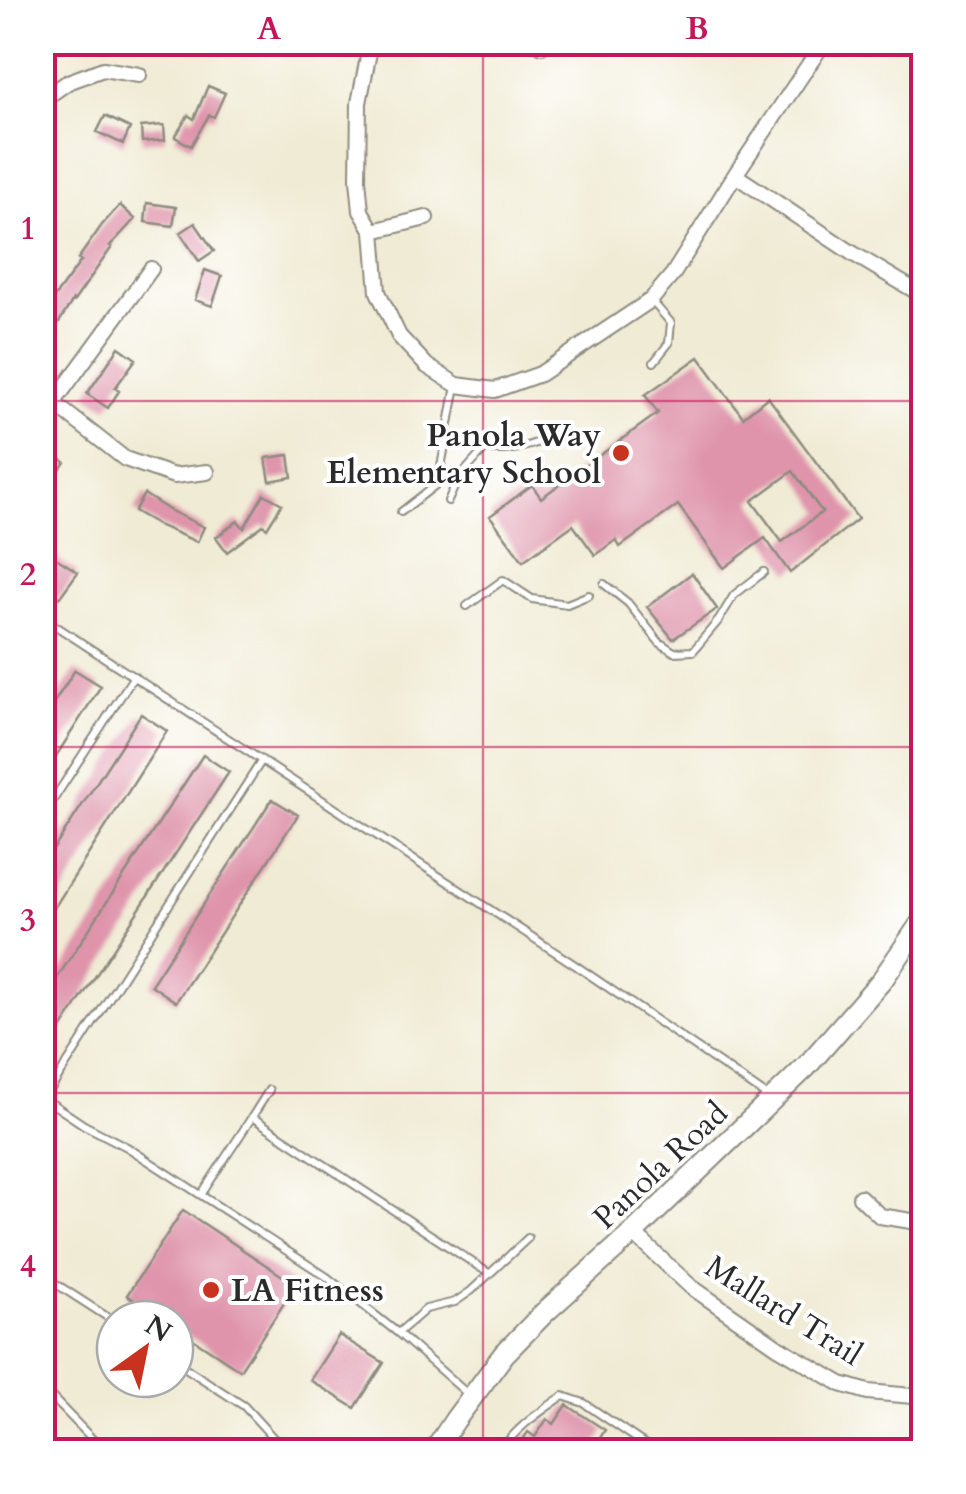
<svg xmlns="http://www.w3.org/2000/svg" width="966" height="1494" font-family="Cardo,serif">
<rect width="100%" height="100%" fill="#fff"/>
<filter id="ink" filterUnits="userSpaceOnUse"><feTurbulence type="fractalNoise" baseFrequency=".01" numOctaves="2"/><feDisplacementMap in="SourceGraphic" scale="20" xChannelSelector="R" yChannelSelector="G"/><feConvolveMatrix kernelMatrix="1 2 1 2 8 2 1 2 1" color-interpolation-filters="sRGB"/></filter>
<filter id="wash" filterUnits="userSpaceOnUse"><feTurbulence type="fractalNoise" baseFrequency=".0048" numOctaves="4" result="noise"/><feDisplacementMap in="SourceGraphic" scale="40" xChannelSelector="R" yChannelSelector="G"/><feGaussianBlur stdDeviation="2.25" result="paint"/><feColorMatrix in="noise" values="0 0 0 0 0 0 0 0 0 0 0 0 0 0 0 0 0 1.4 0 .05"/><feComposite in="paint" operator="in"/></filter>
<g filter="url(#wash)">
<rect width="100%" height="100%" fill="#f0ebd4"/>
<g id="blocks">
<path fill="#df94ac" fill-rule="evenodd" d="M208,86L225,93L214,117L209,115L191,146L175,137L188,115L194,119Z
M105,116L130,128L123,144L97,132Z
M164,125L165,140L142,142L141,127Z
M147,203L176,207L173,226L145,222Z
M120,205L135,219L110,246L112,247L74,301L73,300L42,349V314L81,261L78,259L102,225Z
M195,223L214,251L199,261L180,233Z
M205,270L222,276L212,306L195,300Z
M119,347L136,359L115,388L119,391L108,408L87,394Z
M699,357L743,417L768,397L858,519L790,573L765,538L724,568L678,505L620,547L616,540L595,555L573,525L523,561L490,516L532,485L541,498L658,413L645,395ZM793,471L822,512L782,542L752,501Z
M42,447L65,462L56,475L42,466Z
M289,455L292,477L270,481L266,458Z
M144,494L169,510L204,527L197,542L160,526L134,511Z
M264,494L282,504L267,528L263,525L227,552L216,537L238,521L244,528Z
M42,549L78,572L59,598L42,587Z
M692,573L717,609L673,639L647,607Z
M75,670L101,686L42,778V721Z
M141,714L167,731L42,927V867Z
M203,755L229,772L42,1058V1001Z
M272,799L298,815L176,1002L151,985Z
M183,1210L296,1285L240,1370L175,1327V1319H163L127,1295Z
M339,1335L384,1363L355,1408L310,1380Z
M567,1405L605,1430L591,1452H515L528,1432L535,1437L547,1419L554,1424Z"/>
</g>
</g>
<g filter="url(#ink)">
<use href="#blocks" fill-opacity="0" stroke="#8e8b80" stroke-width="2.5"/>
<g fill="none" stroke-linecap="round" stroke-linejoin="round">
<g stroke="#8e8b80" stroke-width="10">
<path id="lane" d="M651,300L671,323L669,343L654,362
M447,438C484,450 501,456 539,442
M448,501L458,479L484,450
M401,512L438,483L456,386
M604,584L628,603L659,642L674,652L693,651L719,620L734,595L764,572
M467,606L503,580L532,599L567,604L589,595
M42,617L575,965L767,1096
M42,817L134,676
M42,1097L84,1125L127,1147L327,1277L398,1333L470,1396
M45,1098L262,760
M252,1117L269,1090
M201,1195L252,1117L490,1274
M42,1291L50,1280L115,1322
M398,1333L426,1309L455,1302L471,1291L528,1238
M175,1361L244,1406L277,1442L289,1452
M42,1387L105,1452
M500,1452C515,1428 540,1412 563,1396L584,1403L656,1452"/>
</g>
<g stroke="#8e8b80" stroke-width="18">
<path id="street" d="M371,42L359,103L358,179L361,211L373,231L378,292L399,336L427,366L457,385L495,390L540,374L651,300L673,274L735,175L824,42
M540,42L542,46
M42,100L68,82L103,69L139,75
M735,175L852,253L924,296
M373,231L426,218
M42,394L125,459L174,476L207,472
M54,402L151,269
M860,1197L880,1216L924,1223
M633,1233L690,1286L778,1347L841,1384L868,1392L924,1397"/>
</g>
<g stroke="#8e8b80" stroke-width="24">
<path id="secondary" d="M434,1452L455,1420L504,1354L544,1313L633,1233L806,1067L882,980L924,919"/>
</g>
<use href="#lane" stroke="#fff" stroke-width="6"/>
<use href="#street" stroke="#fff" stroke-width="14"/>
<use href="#secondary" stroke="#fff" stroke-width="20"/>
</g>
</g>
<path fill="none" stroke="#c2185b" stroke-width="2.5" stroke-opacity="0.55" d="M483,42V1452M42,401H924M42,747H924M42,1093H924"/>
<g fill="#c8321e" stroke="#fff" stroke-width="4">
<circle cx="621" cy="453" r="10"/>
<circle cx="211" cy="1290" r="10"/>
</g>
<g text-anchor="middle" stroke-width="8" stroke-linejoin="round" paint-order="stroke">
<g font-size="32" font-weight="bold" fill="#2b2b2b" stroke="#fff" text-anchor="end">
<text x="601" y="446">Panola Way<tspan x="601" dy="37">Elementary School</tspan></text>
<text x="231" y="1301" text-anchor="start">LA Fitness</text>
</g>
<g font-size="32" fill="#2b2b2b" stroke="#fff">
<text transform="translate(660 1165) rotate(-43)" y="11">Panola Road</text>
<text transform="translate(784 1310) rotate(32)" y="11">Mallard Trail</text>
</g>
</g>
<rect width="966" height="1494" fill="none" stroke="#fff" stroke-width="110"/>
<g transform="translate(145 1349) rotate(33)"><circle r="48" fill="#ffffff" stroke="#aaaaaa" stroke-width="2.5"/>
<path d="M0-8L18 38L0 25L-18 38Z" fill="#c8321e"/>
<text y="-15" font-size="28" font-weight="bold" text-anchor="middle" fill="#2b2b2b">N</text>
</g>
<rect x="55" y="55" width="856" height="1384" fill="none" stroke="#c2185b" stroke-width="4"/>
<g font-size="32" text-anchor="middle" font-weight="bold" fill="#c2185b">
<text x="269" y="39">A</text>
<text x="697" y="39">B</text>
<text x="28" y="239">1</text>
<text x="28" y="585">2</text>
<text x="28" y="931">3</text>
<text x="28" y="1277">4</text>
</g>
</svg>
